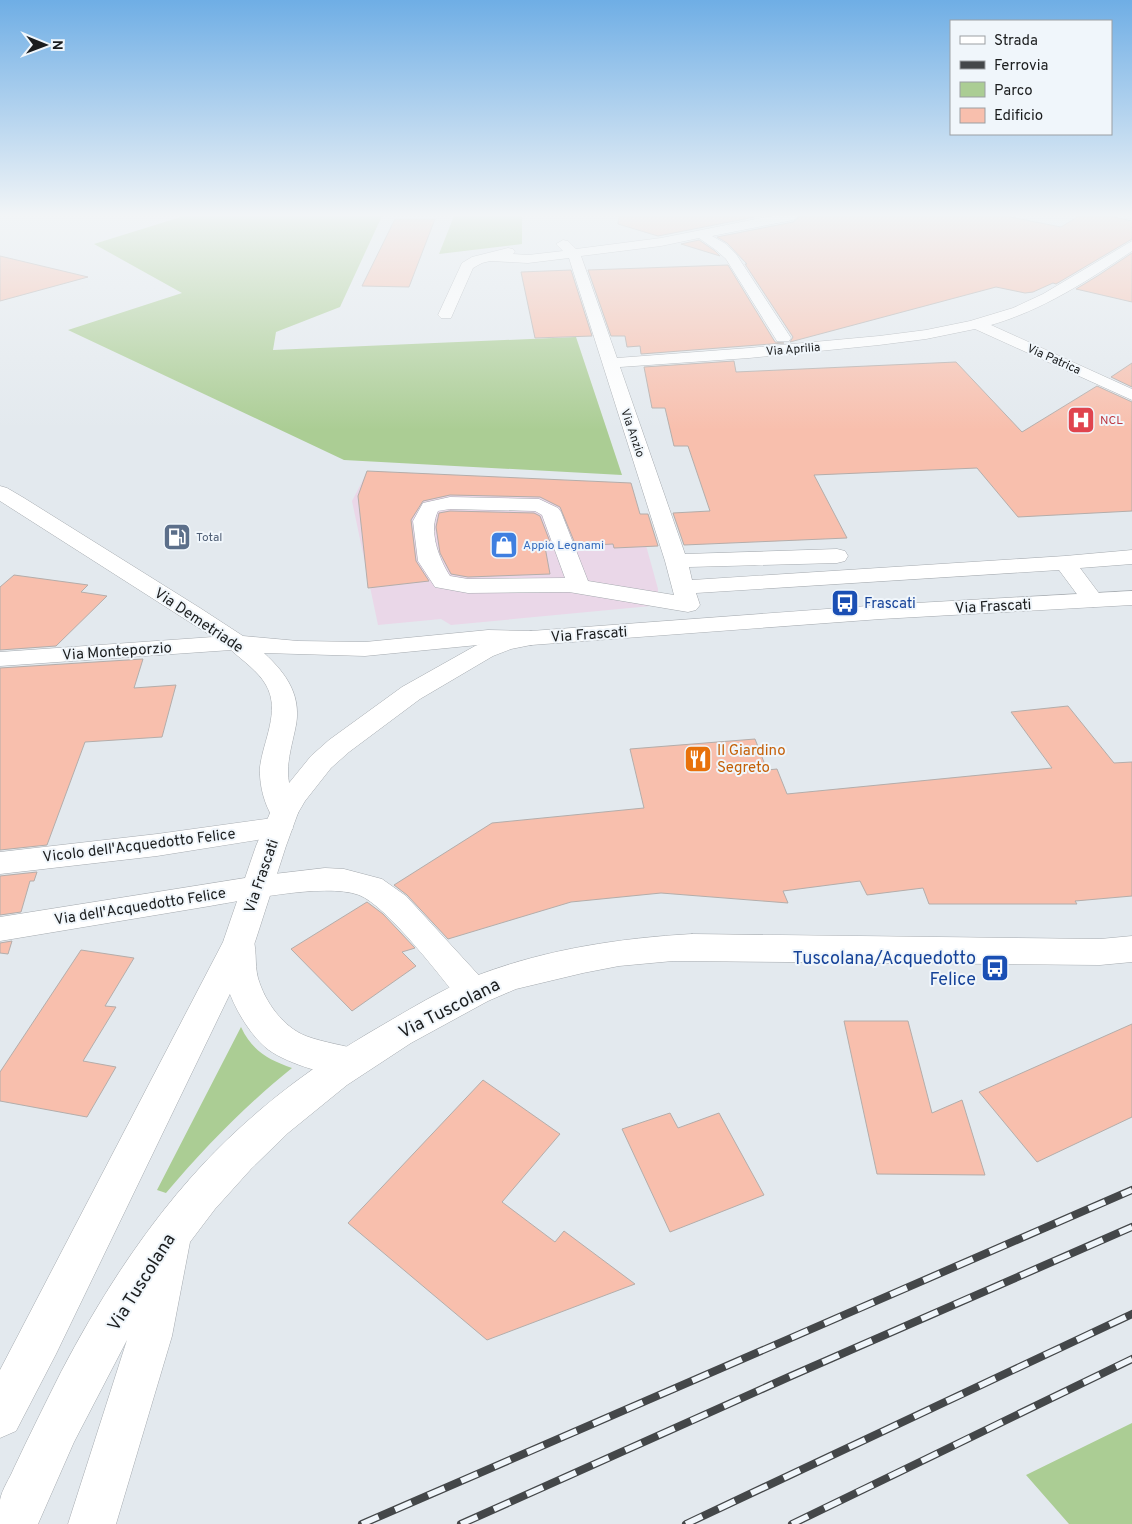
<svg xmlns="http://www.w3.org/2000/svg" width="1132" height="1524" font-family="Overpass,sans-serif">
<rect width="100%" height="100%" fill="#e3e9ee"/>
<path fill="#ead7e8" d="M365,476L630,487L658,589V599L651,606L451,625L441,619L378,625L352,501Z"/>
<path fill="#abcd94" d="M184,216H382L340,307L276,332L273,350L576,337L622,475L344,460L68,330L182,293L94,244Z
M454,216H522V244L439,254Z
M241,1027C252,1051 269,1060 292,1068C246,1105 205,1147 166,1193L157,1190Z
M1132,1423V1524H1069L1026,1475Z"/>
<path fill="#f8bfad" stroke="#b4adaa" d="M619,216H760L658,236L618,224Z
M801,216H1005L1061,227L1079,216H1110L1132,221V239L1056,284L1053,283L1033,292L1025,293L996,287L790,342L793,337L745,264H747L727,243L717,237L793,222Z
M395,219H435L409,287L362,286Z
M699,240L715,251L720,256L681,244Z
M1132,253V302L1076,289L1099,275Z
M0,256L88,277L0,301Z
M728,265L775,342L784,343L641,354L640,346L627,347L625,336H611L588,270Z
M571,270L592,336L535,338L521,272Z
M734,361L736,372L956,362L1022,432L1097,386L1132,402V511L1018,517L977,468L814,475L847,538L684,545L673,513L710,511L688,446H674L665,408H652L644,367Z
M1132,363V387L1111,377Z
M367,471L631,483L640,514H648L658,546L614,548L613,544L576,546L560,507L540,497L450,495L423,501L411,520L416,561L429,581L368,588L358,496Z
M450,511L534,513L540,516L552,547H545L550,574L468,577L451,574L440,553L436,527L439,513Z
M14,575L88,585L81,592L107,596L56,646L0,650V587Z
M143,659L134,688L176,685L162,737L85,742L47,845L0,850V668Z
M1068,706L1114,763L1132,762V896L1075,901L1077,904H929L923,888L867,895L860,881L783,891L788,903L661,893L571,902L448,939L407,895L394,885L492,823L644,808L630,749L755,739L767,770L777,769L787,794L1052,768L1011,712Z
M37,872L34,881H30L21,912L0,915V876Z
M367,902L383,914L415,948L402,952L416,966L352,1011L291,949Z
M12,941L8,954L0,953V943Z
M81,950L134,958L105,1006L116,1007L83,1061L116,1067L87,1117L0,1101V1072Z
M844,1021H908L932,1113L962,1100L985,1175L877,1174Z
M1132,1024V1117L1037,1162L979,1092Z
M483,1080L560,1134L502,1202L555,1242L564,1231L635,1284L487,1340L348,1223Z
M670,1113L678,1128L719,1113L764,1195L670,1232L622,1129Z"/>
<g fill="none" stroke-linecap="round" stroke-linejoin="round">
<g stroke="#a5aaaf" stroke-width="1">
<path id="minor" d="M772,216H799L793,220L712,236L726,244L736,254L791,338L789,341H777L726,259L716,250L699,238L661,246L581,256L617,358L749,348L879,336L926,330L970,321L1013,308L1043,294L1132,241V251C1087,281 1043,310 991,325L1132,389V400L975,329L926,339L879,345L749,358L620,367L685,554L837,549L845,551L848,556L845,561L837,563L689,567L692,580L1065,556L1132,550V564L1080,568L1104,600L1101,605L1093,607L1085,605L1059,570L696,593L700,605L696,610L688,612L569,592L468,593L435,587L418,561L413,521L423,503L450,497L539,499L558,508L561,512L588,581L674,595L665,561L569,258L528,263L490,261L482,263L473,268L451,318H441L438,315L462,263L472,257L508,248L513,249L515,252L513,254L528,255L563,251L556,244L563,240L568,241L576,249L661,238ZM450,509L535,511L542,515L565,578L468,579L450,576C439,559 428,531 438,511Z
M0,486L7,488L24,498L200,608L243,636L298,641L365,642L488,630L531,631L539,633L543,638L539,643L531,645L488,644L365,656L264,653C287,674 303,697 295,730C292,744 288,758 288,772C288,786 294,800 298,813L294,820L289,822L293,828L288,835L157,856L0,874V852L157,834L273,818C264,804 259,784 260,767C263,741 281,711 266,685C258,671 243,661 231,650L0,666V652L213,637L0,501Z
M325,868L344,869L382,879L406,896L485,982L490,992L485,1002L473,1006L461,1002C441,977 387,906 359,895C324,882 237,902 198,908C132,919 66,930 0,941V917L257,876Z
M239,929L251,933C258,947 254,963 258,978C265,1002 283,1027 306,1036C325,1043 344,1045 363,1051L368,1062L363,1073C358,1074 353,1077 348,1077C326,1075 282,1062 265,1047C239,1024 210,966 227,933Z"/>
</g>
<g stroke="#a5aaaf" stroke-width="1">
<path id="major" d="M1132,591V605L881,619L531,645L511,649L493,656L420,699L349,752L331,768L305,801L298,813L286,846L255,942L56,1354L16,1431L0,1438V1370L223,942L256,846L270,813L285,788L311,756L329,740L402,687L475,646L496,638L531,631L881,605Z
M692,934L1100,939L1132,936V962L1100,965L673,961L619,966L583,973L516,989L488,1001L411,1043L347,1085L288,1133L251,1169L215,1209L190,1242L172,1336L116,1524H68L127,1340L74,1442L38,1524H0C0,1516 0,1507 0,1500C2,1489 10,1478 14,1468C29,1436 45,1404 61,1372C108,1282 167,1193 243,1125C287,1085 335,1052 386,1023C417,1005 448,986 481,974C548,949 621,938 692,934Z"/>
</g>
<use href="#minor" fill="#fff" fill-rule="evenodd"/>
<use href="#major" fill="#fff" fill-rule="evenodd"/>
<g stroke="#444749" stroke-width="8">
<path id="rail" d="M362,1524L1132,1190
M461,1524L791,1376L1132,1227
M686,1524L1132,1314
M792,1524L1132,1359"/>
</g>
<use href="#rail" stroke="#f0f6fb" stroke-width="5.5" stroke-dasharray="18" stroke-linecap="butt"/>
</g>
<linearGradient id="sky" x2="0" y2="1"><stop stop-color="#6faee5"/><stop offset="0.5" stop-color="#f2f5f7"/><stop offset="1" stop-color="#f2f5f7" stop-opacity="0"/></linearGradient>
<rect width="1132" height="430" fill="url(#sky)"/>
<defs>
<g id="hospital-square" transform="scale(1.4375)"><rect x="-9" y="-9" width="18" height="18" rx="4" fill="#e0444e" stroke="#f0f6fb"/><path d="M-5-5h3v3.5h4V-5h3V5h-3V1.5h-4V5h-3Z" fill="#fff"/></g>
<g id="fuel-square" transform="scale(1.4375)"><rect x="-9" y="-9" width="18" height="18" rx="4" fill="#5c6f8a" stroke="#f0f6fb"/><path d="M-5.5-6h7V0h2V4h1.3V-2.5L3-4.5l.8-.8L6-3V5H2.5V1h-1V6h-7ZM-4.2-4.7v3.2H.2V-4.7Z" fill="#fff"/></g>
<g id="shop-square" transform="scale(1.4375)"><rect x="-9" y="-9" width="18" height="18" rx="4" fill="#3f7fe0" stroke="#f0f6fb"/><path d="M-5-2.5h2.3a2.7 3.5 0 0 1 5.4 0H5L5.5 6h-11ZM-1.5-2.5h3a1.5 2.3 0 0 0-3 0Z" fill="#fff"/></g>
<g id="bus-square" transform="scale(1.4375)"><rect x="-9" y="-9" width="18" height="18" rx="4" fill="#1a4fb4" stroke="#f0f6fb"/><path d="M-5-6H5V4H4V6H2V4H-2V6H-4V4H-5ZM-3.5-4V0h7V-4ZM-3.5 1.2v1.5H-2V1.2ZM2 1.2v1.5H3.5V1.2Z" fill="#fff"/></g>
<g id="restaurant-square" transform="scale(1.4375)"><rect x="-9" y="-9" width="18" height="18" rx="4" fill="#e8710a" stroke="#f0f6fb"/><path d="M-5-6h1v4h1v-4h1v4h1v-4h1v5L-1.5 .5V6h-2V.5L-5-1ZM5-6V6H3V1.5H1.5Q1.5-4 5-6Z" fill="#fff"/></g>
</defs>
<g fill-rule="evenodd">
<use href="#hospital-square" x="1081" y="420"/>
<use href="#fuel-square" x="177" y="537"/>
<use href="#shop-square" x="504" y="545"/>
<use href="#bus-square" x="845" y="603"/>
<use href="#restaurant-square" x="698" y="759"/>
<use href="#bus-square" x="995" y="968"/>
</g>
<g text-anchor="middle" stroke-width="4" stroke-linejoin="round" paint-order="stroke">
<g font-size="12" fill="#1b1d1e" stroke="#f0f6fb">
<text transform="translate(793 349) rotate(-5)" y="4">Via Aprilia</text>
<text transform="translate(1054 359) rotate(24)" y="4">Via Patrica</text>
<text transform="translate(633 433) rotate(71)" y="4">Via Anzio</text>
</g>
<g font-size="12" fill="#be3a42" stroke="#f0f6fb" text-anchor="start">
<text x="1100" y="424">NCL</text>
</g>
<g font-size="12" fill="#4e5e75" stroke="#f0f6fb" text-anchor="start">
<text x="196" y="541">Total</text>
</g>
<g font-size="12" fill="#366cbe" stroke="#f0f6fb" text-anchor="start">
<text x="523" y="549">Appio Legnami</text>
</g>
<g font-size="15" fill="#164399" stroke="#f0f6fb" text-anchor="start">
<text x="864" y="608">Frascati</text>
</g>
<g font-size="15" fill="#1b1d1e" stroke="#f0f6fb">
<text transform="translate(993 606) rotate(-3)" y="5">Via Frascati</text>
<text transform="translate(199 620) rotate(34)" y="5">Via Demetriade</text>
<text transform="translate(589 634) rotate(-4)" y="5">Via Frascati</text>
<text transform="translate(117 651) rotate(-4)" y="5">Via Monteporzio</text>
<text transform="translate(139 845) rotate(-7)" y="5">Vicolo dell'Acquedotto Felice</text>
<text transform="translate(261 876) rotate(-71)" y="5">Via Frascati</text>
<text transform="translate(140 906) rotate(-9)" y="5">Via dell'Acquedotto Felice</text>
</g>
<g font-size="15" fill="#c56008" stroke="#f0f6fb" text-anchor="start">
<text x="717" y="755">Il Giardino<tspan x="717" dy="17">Segreto</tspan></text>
</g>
<g font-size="18" fill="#164399" stroke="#f0f6fb" text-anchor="end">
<text x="976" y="964">Tuscolana/Acquedotto<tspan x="976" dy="21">Felice</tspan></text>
</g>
<g font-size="18" fill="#1b1d1e" stroke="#f0f6fb">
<text transform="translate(449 1008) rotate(-27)" y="6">Via Tuscolana</text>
<text transform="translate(141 1282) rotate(-58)" y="6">Via Tuscolana</text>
</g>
</g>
<rect x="950" y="20" width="162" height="115" fill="#f0f6fb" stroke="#9b9fa3"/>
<rect x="960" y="36" width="25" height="8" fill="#ffffff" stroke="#9b9fa3"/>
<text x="994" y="45" font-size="15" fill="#1b1d1e">Strada</text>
<rect x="960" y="61" width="25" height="8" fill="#444749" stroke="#9b9fa3"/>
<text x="994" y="70" font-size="15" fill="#1b1d1e">Ferrovia</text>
<rect x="960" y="82" width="25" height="15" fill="#abcd94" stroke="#9b9fa3"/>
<text x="994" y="95" font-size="15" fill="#1b1d1e">Parco</text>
<rect x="960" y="108" width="25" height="15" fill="#f8bfad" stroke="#9b9fa3"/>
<text x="994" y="120" font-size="15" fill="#1b1d1e">Edificio</text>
<g transform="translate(45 45) rotate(91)" stroke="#f0f6fb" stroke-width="4" paint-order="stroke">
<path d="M0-4L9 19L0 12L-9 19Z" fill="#1b1d1e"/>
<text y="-8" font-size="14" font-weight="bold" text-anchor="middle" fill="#1b1d1e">N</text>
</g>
</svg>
